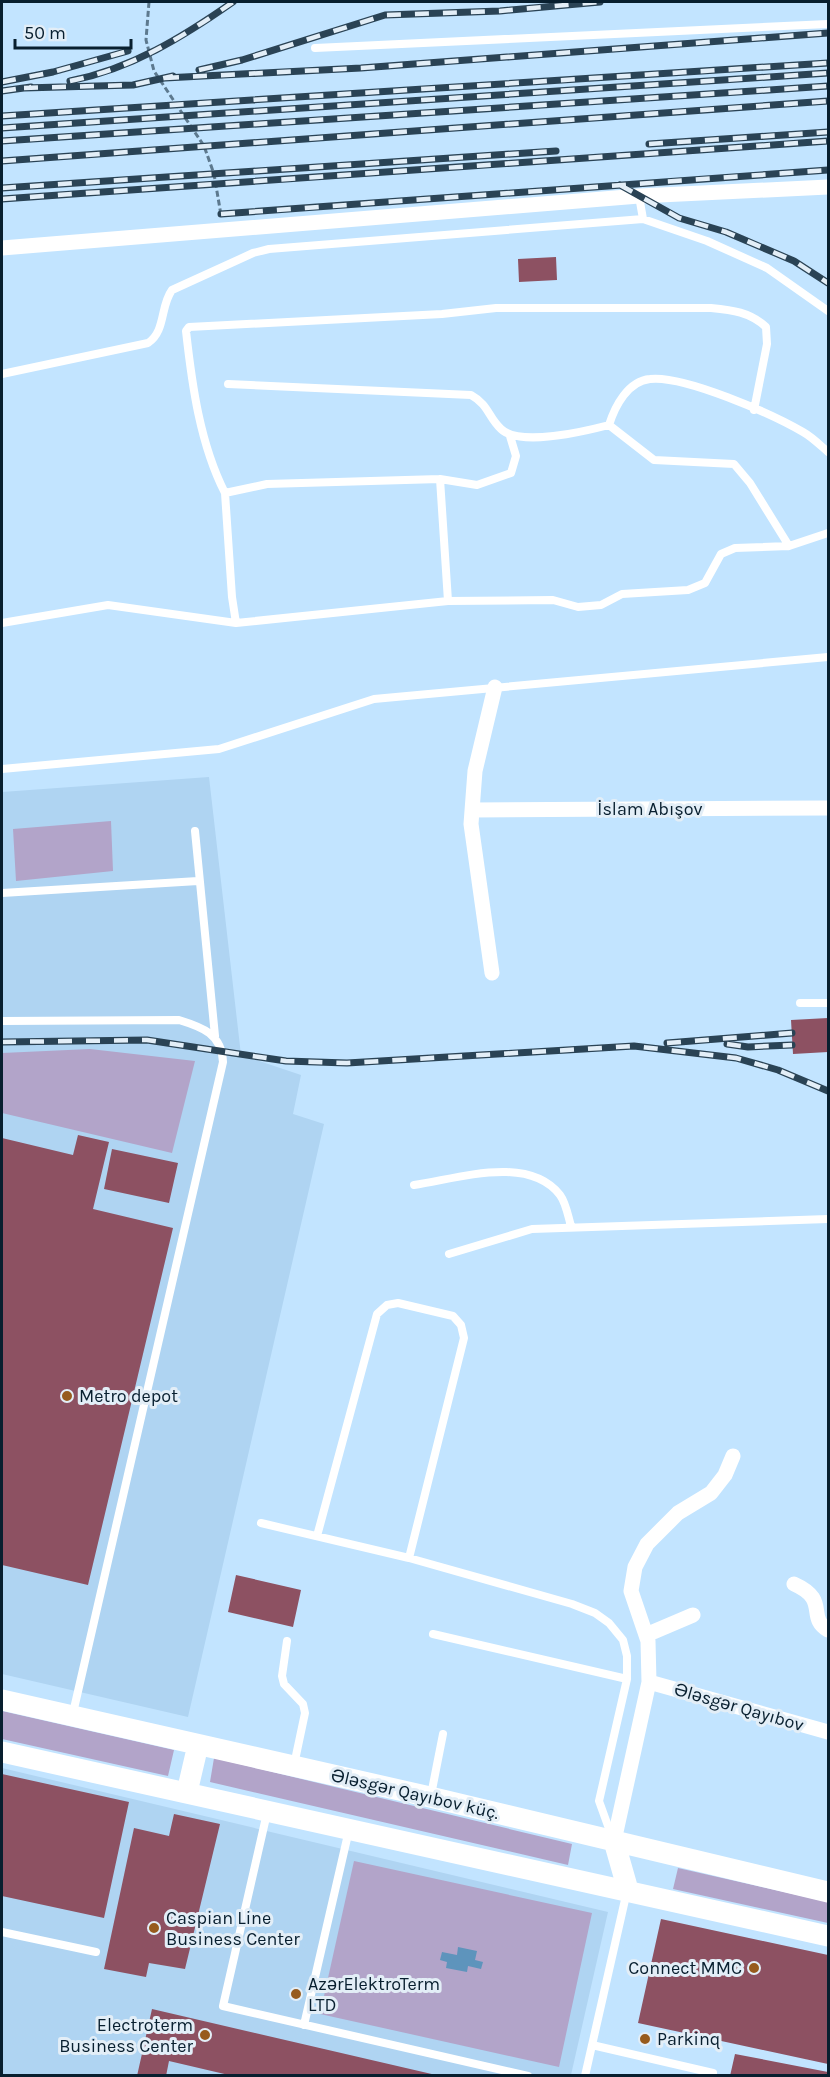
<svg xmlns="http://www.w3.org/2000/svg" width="830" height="2077" font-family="Karla,sans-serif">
<rect width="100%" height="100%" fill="#c2e4ff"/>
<path fill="#afd4f2" d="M209,777L241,1055L301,1075L293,1114L324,1124L188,1717L2,1674V792Z
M2,1768L608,1912L571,2075L2,2076Z"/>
<path fill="#b2a4c9" d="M111,821L113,871L16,881L13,829Z
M90,1049L195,1061L172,1153L2,1113V1053Z
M2,1711L174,1750L168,1776L2,1739Z
M214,1758L572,1844L568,1865L210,1782Z
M354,1861L592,1913L559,2067L320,2014Z
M678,1868L828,1902V1923L673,1889Z"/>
<path fill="#5e94bc" d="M458,1947L477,1951L475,1960L483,1962L481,1969L468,1966L467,1972L446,1968L447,1962L440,1960L442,1952L457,1955Z"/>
<path fill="#8d5162" d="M556,257L557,280L519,282L518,259Z
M828,1018V1052L793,1054L791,1020Z
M78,1135L109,1142L93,1209L173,1228L88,1585L2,1565V1138L73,1155Z
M112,1149L178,1163L169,1203L104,1189Z
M236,1575L301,1590L293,1627L228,1612Z
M2,1774L129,1802L104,1918L2,1896Z
M174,1814L220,1824L185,1969L149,1963L146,1977L104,1969L134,1828L169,1836Z
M661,1919L828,1955V2064L638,2023Z
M152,2009L436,2075V2076H233L169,2061L166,2076H137Z
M735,2054L828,2072V2076H730Z"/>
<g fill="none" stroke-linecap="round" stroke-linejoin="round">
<path stroke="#5d798e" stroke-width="3" stroke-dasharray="6 3" stroke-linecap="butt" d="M149,2L146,40L154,71L204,146L214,174L221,215"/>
<path stroke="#fff" stroke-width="8" d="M315,48L828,24
M639,196L643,219
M2,374L148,343C166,331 160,306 172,290L253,253L269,249L643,219L707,241L767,268L828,311
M228,384L471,395C489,405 488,417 501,429C520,447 586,431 609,425L654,460L734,464L750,483L789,546
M609,425C615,406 628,381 650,379C684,375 772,414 803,432C812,437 820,445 828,452
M440,479L448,601
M225,493C200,444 192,385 186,331L189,327L442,314L496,308H711C732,310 750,312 766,327L767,344L754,410
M2,623L108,605L236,623L232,597L225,493L267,484L440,479L477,485L511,473L516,456L510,436
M236,623L448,601L553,600L578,607L601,605L622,594L688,590L705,583L721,554L735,548L789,546L828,533
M2,769L219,749L374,699L828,657
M195,831L215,1036
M2,893L198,881
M800,1003H828
M2,1021L179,1020C202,1027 222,1034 223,1062L73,1713
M414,1185C457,1179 528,1154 560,1195C566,1203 568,1216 571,1226
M449,1254L532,1229L828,1219
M261,1523L409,1558L572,1604L595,1613L609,1623L623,1640L627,1656V1679L599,1801L612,1837
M317,1536L377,1314L387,1305L398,1303L453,1316L461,1325L464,1338L409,1558
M433,1634L627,1679
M287,1641L282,1676L284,1684L303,1704L305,1713L294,1765
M431,1795L443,1734
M267,1813L223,2006L528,2076
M2,1932L96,1952
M304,2025L349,1830
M592,2045L713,2073
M585,2076L627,1891"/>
<path stroke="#fff" stroke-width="15" d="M2,248L639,196L828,187
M472,810L828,808
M492,973L471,824L475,771L495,687
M794,1584C830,1600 806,1617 828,1630
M646,1635L693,1615
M649,1682L648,1641L631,1591L635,1567L647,1544L678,1513L711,1493L725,1475L733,1456
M614,1841L649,1682L828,1732"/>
<path stroke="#fff" stroke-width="21" d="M2,1700L430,1797L828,1892
M2,1752L828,1936
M187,1792L198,1745
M614,1841L628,1890"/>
<g stroke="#2a4355" stroke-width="7">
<path id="rail" d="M199,70L242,60L385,15L500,11L600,2
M165,78L361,68L828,33
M70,81C131,69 183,37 233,2
M2,82L53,72L128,51
M24,88L133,85L173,76
M2,91L31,87
M2,116L828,63
M2,128L828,73
M2,141L828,86
M649,144L828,132
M2,161L828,101
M620,185L679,218L726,232L794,261L828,283
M2,188L556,151
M2,199L828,141
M221,214L828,170
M2,1042L147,1040L286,1061L347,1063L634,1046L736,1058L778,1070L828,1091
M667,1043L792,1033
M727,1044L748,1047L792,1045"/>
</g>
<use href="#rail" stroke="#e3eef7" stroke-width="4.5" stroke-dasharray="14" stroke-linecap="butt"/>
</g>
<g fill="#975b1d" stroke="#e3eef7" stroke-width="2">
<circle cx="67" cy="1396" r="6"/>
<circle cx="154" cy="1928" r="6"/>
<circle cx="754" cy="1968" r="6"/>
<circle cx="296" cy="1994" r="6"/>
<circle cx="205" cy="2035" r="6"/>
<circle cx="645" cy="2039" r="6"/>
</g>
<g text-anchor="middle" stroke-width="6" stroke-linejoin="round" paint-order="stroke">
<g font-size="18" fill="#081f2f" stroke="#e3eef7">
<text x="650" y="815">İslam Abışov</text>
<text transform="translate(739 1707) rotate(16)" y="6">Ələsgər Qayıbov</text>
<text transform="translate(415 1794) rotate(13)" y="6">Ələsgər Qayıbov küç.</text>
</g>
<g font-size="18" fill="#081f2f" stroke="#e3eef7" text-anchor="start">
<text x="79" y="1402">Metro depot</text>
<text x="166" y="1924">Caspian Line<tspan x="166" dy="21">Business Center</tspan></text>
<text x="742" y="1974" text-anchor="end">Connect MMC</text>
<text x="308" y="1990">AzərElektroTerm<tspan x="308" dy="21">LTD</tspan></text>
<text x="193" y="2031" text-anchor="end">Electroterm<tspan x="193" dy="21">Business Center</tspan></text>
<text x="657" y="2045">Parkinq</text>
</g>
</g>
<rect width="830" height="2077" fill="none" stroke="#081f2f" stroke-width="6"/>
<path d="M15 39v9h116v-9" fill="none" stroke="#081f2f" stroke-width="3"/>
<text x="24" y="39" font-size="18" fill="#081f2f" stroke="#e3eef7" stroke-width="4.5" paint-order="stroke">50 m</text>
</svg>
